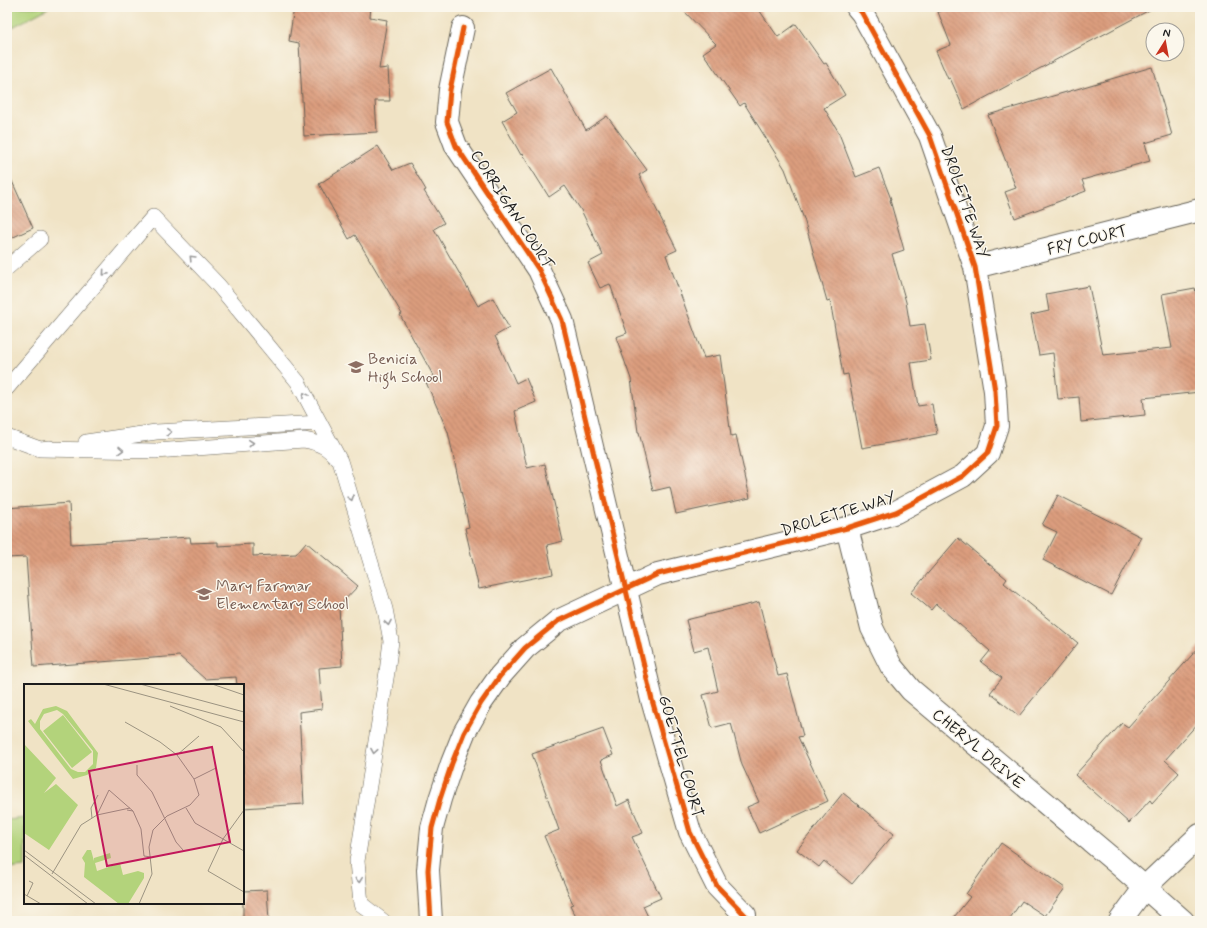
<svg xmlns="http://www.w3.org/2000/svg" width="1207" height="928" font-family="Mynerve,sans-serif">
<defs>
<pattern id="building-back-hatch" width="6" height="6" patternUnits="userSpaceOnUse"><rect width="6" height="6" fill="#db9d7e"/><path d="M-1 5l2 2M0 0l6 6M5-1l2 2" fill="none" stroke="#b17f66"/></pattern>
</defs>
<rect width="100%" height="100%" fill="#fbf7ec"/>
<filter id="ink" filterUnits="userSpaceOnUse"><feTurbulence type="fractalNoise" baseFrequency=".025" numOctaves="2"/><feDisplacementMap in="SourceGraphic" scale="8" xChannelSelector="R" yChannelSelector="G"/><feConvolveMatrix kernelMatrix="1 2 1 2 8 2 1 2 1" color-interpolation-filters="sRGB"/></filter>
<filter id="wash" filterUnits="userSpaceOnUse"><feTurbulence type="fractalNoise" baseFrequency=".012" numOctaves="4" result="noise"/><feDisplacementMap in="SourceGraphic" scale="16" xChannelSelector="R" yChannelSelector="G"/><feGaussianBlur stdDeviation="0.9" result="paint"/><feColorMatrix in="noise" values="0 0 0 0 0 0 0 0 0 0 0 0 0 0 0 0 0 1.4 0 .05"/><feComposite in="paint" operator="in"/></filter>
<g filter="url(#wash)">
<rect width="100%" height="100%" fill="#f0e3c5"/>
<path fill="#b3d37b" stroke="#68784c" d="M7,7H49L45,10L7,30Z
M25,818V867L7,869V820Z"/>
<g id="blocks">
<path fill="url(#building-back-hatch)" d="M294,7H371L370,17L387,20L379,69L388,68L390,101H375L377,132L304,136L299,43L289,41Z
M680,7H757L778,37L796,24L824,64L826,63L845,95L824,108L838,131L856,177L879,168L891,199L890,200L904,250L892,254L906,302L910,326L925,324L931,360L911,363L918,406L932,404L937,434L862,448L848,374L843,375L830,300L827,301L804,219L785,169L744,103L740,106L703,53L716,44Z
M951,7H1155L964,109L950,78L948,79L936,51L951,45L938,12Z
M1152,67L1172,135L1145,143L1150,161L1082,180L1086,191L1015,218L1005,192L1016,188L988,115Z
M551,68L586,130L607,116L647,170L639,175L677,250L666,255L704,358L720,355L731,436L736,435L750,498L676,514L670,487L653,491L639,432H638L631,379L616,337L627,333L610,284L600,288L588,263L603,255L581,210L565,186L549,197L522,154L521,155L502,121L517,112L506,93Z
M378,146L393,170L410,163L426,190L424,191L444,223L434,229L478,306L493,298L509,328L495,336L516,383L526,378L536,402L515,411L527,468L545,464L563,541L547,545L553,574L479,589L465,528L469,527L448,432L425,380L434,377L400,315L402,314L355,235L349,239L319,184Z
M7,170L33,228L7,240Z
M1089,286L1103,355L1172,348L1162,294L1195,288L1198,304H1200V392L1143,398L1145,415L1081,422L1079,397L1058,399L1053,353L1039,355L1031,315L1049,311L1046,294Z
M1058,495L1141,537L1111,595L1043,560L1057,532L1042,525Z
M69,503L71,544L190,537L191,543L218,542V546L253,544V556L296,554L306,542L358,586L339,606L342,666L319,668L322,709L299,712L304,804L243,808V685H237L236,677L205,679L179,656L34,667L26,557L7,558V508Z
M958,538L1007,579L1004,583L1078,643L1019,716L990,693L1002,678L981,662L990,651L936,604L931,610L911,593Z
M759,602L778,676L787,674L803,736L798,737L828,801L759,833L747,807L759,802L742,765L731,723L712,728L703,695L718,691L708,647L694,651L686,620Z
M1200,646V721L1165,760L1179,773L1152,803L1150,800L1129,823L1075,775L1122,723L1128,727Z
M603,729L613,755L601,760L617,806L629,800L643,833L632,837L661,898L643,906L650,921H578L570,905L573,904L544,836L559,830L532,754Z
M843,793L894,834L852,884L824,861L819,867L797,850Z
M1001,843L1065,888L1045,916L1022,901L1008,921H951L970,897L966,894Z
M267,890L269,921H243V891Z"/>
</g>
</g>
<g filter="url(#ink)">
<use href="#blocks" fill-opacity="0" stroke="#666257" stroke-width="1"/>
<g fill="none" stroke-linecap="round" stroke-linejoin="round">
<g stroke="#666257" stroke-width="16">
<path id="lane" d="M7,268L40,239
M7,388L153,217L219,286L298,382L340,461C328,448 322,443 304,440L156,451L40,449
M7,437L40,449L50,448
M86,442L156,432L320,423
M340,461L385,609L391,641L387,672L357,861L361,904L383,921"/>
</g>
<g stroke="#666257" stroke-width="24">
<path id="street" d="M463,28L450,90L447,122L456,146L539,270L562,320L652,700L690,832L717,886L745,915
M975,267L1200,210
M847,528L872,628L891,666L911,690L1117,863L1183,921
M431,921L428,870L432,828L440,799L452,763L464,733L481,703L500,676L525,648L558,621L658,574L847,528L896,512L963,476L988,453L997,426L995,391L975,267L930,136L862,13L857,7
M1120,921L1145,887L1200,835"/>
</g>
<use href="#lane" stroke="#fff" stroke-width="15"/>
<use href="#street" stroke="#fff" stroke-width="22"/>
<g stroke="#fbf7ec" stroke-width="8">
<path id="cycleway" d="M463,28L450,90L447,122L456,146L539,270L562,320L652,700L690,832L717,886L745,915
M431,921L428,870L432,828L440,799L452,763L464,733L481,703L500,676L525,648L558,621L658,574L847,528L896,512L963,476L988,453L997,426L995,391L975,267L930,136L862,13L857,7"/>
</g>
<use href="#cycleway" stroke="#e8590c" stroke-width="5"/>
</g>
<defs><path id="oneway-chevron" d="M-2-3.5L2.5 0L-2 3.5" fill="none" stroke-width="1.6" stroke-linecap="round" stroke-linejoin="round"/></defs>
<g stroke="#999">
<use href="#oneway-chevron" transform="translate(192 258) rotate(-134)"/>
<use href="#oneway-chevron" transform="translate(105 273) rotate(131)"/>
<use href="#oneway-chevron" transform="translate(305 395) rotate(-118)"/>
<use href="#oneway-chevron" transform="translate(169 432) rotate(-3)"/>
<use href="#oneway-chevron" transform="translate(251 443) rotate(-5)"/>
<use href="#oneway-chevron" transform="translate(121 450) rotate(1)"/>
<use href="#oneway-chevron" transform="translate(351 498) rotate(73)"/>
<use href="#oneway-chevron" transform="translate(388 623) rotate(80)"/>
<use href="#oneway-chevron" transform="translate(374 751) rotate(99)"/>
<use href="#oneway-chevron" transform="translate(359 880) rotate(84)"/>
</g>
</g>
<defs>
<g id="school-bare" transform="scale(1.2)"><path d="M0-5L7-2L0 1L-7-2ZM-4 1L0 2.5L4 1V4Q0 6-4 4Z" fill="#8d6e63" stroke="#fbf7ec" stroke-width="2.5" paint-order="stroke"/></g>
</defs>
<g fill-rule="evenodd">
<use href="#school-bare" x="356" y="367"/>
<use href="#school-bare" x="204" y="594"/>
</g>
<g text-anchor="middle" stroke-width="3" stroke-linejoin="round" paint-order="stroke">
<g font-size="16" fill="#1c1c1c" stroke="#fbf7ec">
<text transform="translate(966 202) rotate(71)" y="6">DROLETTE WAY</text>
<text transform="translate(513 209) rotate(57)" y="6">CORRIGAN COURT</text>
<text transform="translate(1087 239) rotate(-14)" y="6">FRY COURT</text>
<text transform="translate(838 513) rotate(-17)" y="6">DROLETTE WAY</text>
<text transform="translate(979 748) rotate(40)" y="6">CHERYL DRIVE</text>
<text transform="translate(682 756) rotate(74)" y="6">GOETTEL COURT</text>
</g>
<g font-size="16" fill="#785e54" stroke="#fbf7ec" text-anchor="start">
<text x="368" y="364">Benicia<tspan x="368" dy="18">High School</tspan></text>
<text x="216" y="591">Mary Farmar<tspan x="216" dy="18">Elementary School</tspan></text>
</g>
</g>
<g transform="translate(24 684)">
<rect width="220" height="220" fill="#f0e3c5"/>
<path d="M32,22L43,27L74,69L72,84L63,91L49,95L4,37L7,35L11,40L19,25ZM33,26L39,30L69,67V80L61,88H54L47,85L16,45V37L20,30ZM39,31L68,68L48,84L19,47ZM0,60L32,94L20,109L32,100L54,121L25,166L0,149ZM63,166H67L70,177V174L86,169L87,174L71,179L73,187L96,179L99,191L114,187L120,189V194L104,220H95L60,193L61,179L58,174Z" fill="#b3d37b" fill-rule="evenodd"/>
<path fill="none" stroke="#9b9381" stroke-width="1" d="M79,0L220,38M116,0L220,28M188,0L220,11M146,22L197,43L220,68M101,38L136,58L153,71L170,95L175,111L166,121L143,132L129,146L125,163L128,190L115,220M153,71L175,52M113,81V91L128,108L152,158L159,166M170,95L192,84M162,124L171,139L220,167M220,126L199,155L184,187L220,208M109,127L117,145L120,172L127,173M73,131L85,106L109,127L103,126M68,134L67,124L74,111M0,166L72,220M0,171L64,220M28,190L57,141L73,131L106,124M0,210L17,220M3,212L9,199L5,197"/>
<path fill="#c2185b" fill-opacity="0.15" stroke="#c2185b" stroke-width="2" d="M188,63L206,158L83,182L65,87Z"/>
<rect width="220" height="220" fill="none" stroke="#1c1c1c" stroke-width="2"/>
</g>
<rect width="1207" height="928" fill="none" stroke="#fbf7ec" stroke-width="24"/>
<g transform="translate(1165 42) rotate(11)"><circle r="19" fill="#fbf7ec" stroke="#a29f99"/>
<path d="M0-3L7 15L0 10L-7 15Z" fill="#c8321e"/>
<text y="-6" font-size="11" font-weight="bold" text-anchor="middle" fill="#1c1c1c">N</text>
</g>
</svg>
